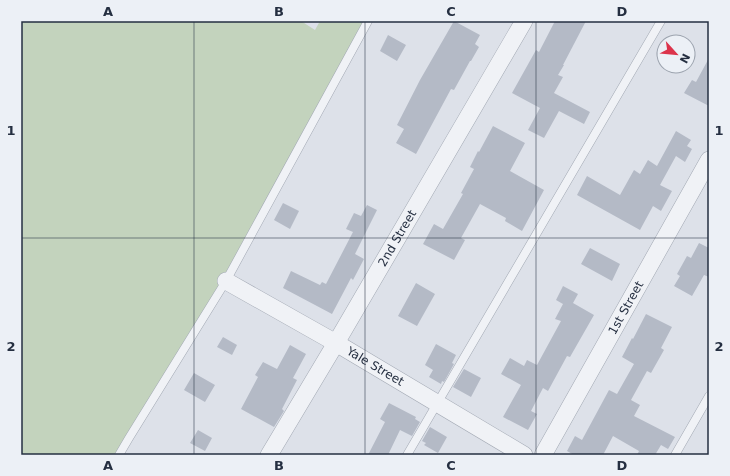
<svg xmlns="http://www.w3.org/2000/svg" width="730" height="476" font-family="'DejaVu Sans',sans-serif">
<rect width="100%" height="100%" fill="#dde1e9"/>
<path fill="#c3d3bd" d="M21,21H301L315,30L320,21H368L226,281L119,455H21Z"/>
<path fill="#b4bac6" d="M454,21L480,35L475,44L479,47L471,61H470L454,90L451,89L416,154L396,143L404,129L397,125L420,80Z
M555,21H586L563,65H564L558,75L563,77L554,93L590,112L584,124L559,111L544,138L528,130L540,108L512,93L536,50L539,52Z
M388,35L406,45L397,61L380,51Z
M709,58V106L684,93L692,80L696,82Z
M493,126L525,143L510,171L544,190L522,231L505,221L506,218L480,204L461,238L465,240L454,260L423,244L434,224L443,229L463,194L461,193L474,169L470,167L478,151L479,152Z
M676,131L691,140L687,146L692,149L685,162L676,156L660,185L672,191L661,211L653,206L640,230L577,195L587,176L620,195L634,170L640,174L648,160L657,166Z
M283,203L299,211L290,229L274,220Z
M367,205L377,210L355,254L364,259L353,280L351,278L332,314L283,288L291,271L320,285L322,282L326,284L353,232L346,229L354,213L361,216Z
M699,243L709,248V277L704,275L692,296L674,286L680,276L677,274L687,256L691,258Z
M590,248L620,264L612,281L581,264Z
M416,283L435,294L417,326L398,316Z
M563,286L578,294L573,303L594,315L570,357L567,356L548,391L543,388L531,411L537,414L528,430L503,417L521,385L501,374L510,358L524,366L527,360L537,365L561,321L555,319L563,304L556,300Z
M646,314L672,327L661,348L664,350L651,373L647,371L631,400L640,405L634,416L675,437L668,449L661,445L655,455H637L639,451L613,436L603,455H574L567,451L575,436L582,440L609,390L617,394L634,364L622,357L632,338L633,339Z
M223,337L237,345L232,355L217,347Z
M436,344L456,355L452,363L454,364L444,382L442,381L441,384L429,377L433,370L425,365Z
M290,345L306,354L293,378L297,380L282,409L284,411L274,427L241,409L258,377L255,375L263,362L277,369Z
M464,369L481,378L471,397L453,387Z
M194,373L215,385L205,402L184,390Z
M389,403L416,417L415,419L420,422L412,436L400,430L388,455H368L385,422L380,419Z
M430,427L447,437L438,453L424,445L426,443L422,441Z
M198,430L212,438L205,451L190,443Z"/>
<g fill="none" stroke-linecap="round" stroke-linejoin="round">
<g stroke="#a2a8b3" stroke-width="9">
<path id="lane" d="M119,455L129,438L226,281L368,21
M407,455L661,21
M675,455L709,396"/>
</g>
<g stroke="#a2a8b3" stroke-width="18">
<g id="street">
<path id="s1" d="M226,281L336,343L524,455"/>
<path id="s2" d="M269,455L336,343L524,21"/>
<path id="s3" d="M543,455L709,160"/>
</g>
</g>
<use href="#lane" stroke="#f0f2f6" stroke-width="8"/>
<use href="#street" stroke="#f0f2f6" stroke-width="17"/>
</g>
<path fill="none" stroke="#252f41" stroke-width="1" stroke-opacity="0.55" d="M194,21V455M365,21V455M536,21V455M21,238H709"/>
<g text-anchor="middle" stroke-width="3" stroke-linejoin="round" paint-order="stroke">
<g font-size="12" fill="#252f41" stroke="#ecf0f6">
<text dy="4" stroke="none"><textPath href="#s2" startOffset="252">2nd Street</textPath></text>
<text dy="4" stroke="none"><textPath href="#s3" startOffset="169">1st Street</textPath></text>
<text dy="4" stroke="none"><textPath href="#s1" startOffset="172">Yale Street</textPath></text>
</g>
</g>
<rect width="730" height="476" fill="none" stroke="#ecf0f6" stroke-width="44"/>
<g transform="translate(676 54) rotate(117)"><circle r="19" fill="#ecf0f6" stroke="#9ca3ae"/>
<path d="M0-3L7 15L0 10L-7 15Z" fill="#dc334b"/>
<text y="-6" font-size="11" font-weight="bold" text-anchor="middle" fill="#252f41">N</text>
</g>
<rect x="22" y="22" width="686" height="432" fill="none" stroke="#252f41" stroke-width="1.5"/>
<g font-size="13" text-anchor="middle" font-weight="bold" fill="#252f41">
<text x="108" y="16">A</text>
<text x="279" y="16">B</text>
<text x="451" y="16">C</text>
<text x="622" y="16">D</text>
<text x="11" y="135">1</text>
<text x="719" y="135">1</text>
<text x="11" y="351">2</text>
<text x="719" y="351">2</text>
<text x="108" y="470">A</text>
<text x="279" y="470">B</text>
<text x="451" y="470">C</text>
<text x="622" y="470">D</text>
</g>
</svg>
